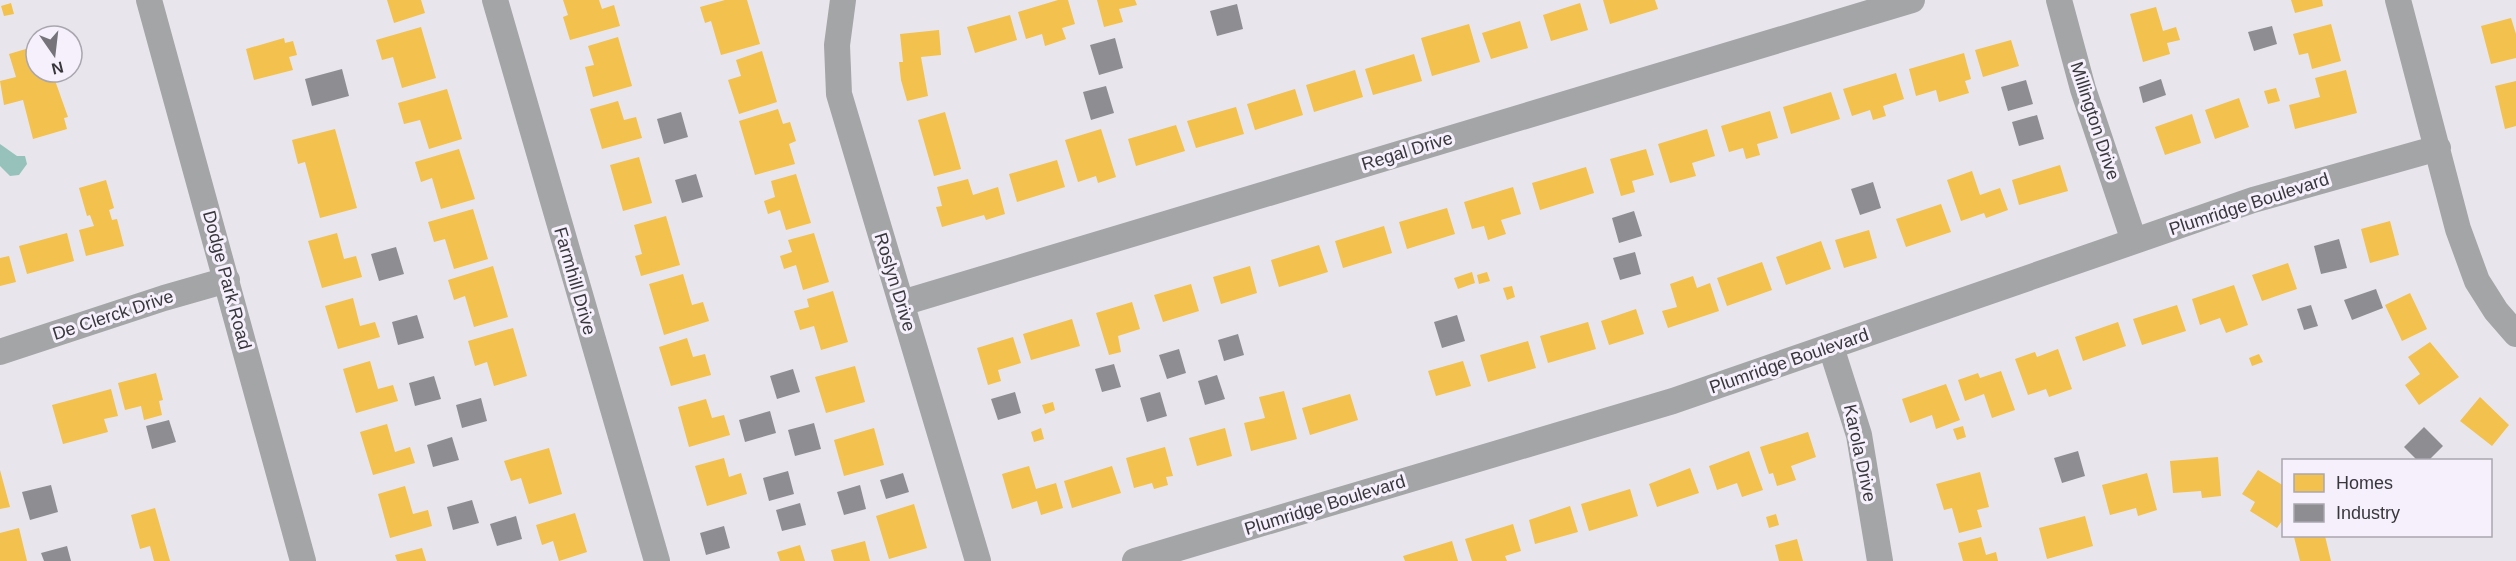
<svg xmlns="http://www.w3.org/2000/svg" width="2516" height="561" font-family="Helvetica,sans-serif">
<rect width="100%" height="100%" fill="#e8e6ec"/>
<path fill="#97c2bc" d="M0,144L17,156H25L27,164L19,175L10,176L0,166Z"/>
<path fill="#f2c14e" d="M387,0H421L425,13L394,23Z
M563,0H599L602,9L614,5L620,26L570,40L563,17L568,15Z
M725,0H747L760,44L721,55L711,21L705,23L700,7Z
M1058,0H1068L1075,24L1062,28L1066,39L1045,46L1042,34L1026,39L1018,12Z
M1097,0H1135L1137,5L1119,9L1123,22L1104,27Z
M1603,0H1655L1658,9L1610,24Z
M2291,0H2322L2323,6L2295,13Z
M11,3L14,14L4,16L1,6Z
M1580,3L1588,30L1551,41L1543,15Z
M2156,7L2163,31L2176,27L2180,40L2167,43L2170,54L2143,62L2130,14Z
M1010,15L1017,40L975,53L967,27Z
M2511,18L2516,34V58L2491,64L2481,26Z
M1520,21L1528,48L1491,59L1482,33Z
M1469,24L1480,62L1432,76L1421,38Z
M2331,24L2341,61L2312,69L2308,53L2299,55L2293,34Z
M421,27L436,78L402,88L393,57L382,60L376,40Z
M939,30L941,55L921,57L928,96L907,101L901,80L899,62H903L900,34Z
M618,37L632,86L593,97L585,67L594,65L588,46Z
M284,38L285,43L293,41L297,55L289,57L293,70L254,80L246,49Z
M2011,40L2019,66L1983,77L1975,50Z
M36,46V72H52L68,117L64,118L67,129L33,139L23,100L4,105L0,81L16,77L9,54Z
M762,51L777,102L739,114L728,80L741,76L736,60Z
M1964,53L1971,79L1965,81L1969,93L1939,102L1936,90L1916,96L1909,69Z
M1414,54L1422,81L1373,95L1365,69Z
M1355,70L1363,97L1314,112L1306,85Z
M2346,70L2357,113L2295,129L2289,105L2320,97L2315,78Z
M1896,73L1904,99L1883,106L1886,116L1873,120L1870,110L1852,116L1843,89Z
M2516,81V126L2505,129L2495,86Z
M2276,88L2280,101L2268,104L2264,91Z
M447,89L462,139L429,149L420,120L404,124L398,103Z
M1295,89L1303,115L1255,130L1247,104Z
M1831,92L1840,119L1791,134L1783,107Z
M2239,98L2249,127L2215,139L2205,110Z
M618,101L624,120L636,117L642,138L602,149L590,109Z
M1236,107L1244,134L1196,148L1187,121Z
M778,109L783,124L790,122L796,141L789,144L795,164L755,175L739,121Z
M1770,111L1778,138L1757,144L1760,155L1746,159L1743,148L1729,152L1721,126Z
M945,112L961,169L934,176L918,120Z
M2192,114L2201,143L2165,155L2155,127Z
M1176,125L1185,151L1136,166L1128,139Z
M335,129L357,208L320,218L305,162L298,164L292,140Z
M1101,129L1116,177L1098,183L1096,176L1078,182L1065,140Z
M1707,129L1715,156L1692,163L1696,176L1670,183L1658,144Z
M459,149L475,199L441,209L432,178L421,182L415,162Z
M1646,149L1654,175L1632,181L1635,192L1621,196L1610,159Z
M639,157L652,203L623,211L610,165Z
M1057,160L1065,187L1017,202L1009,174Z
M2060,165L2068,191L2019,205L2012,180Z
M1586,167L1594,193L1540,210L1532,183Z
M1972,171L1980,195L2000,188L2008,210L1986,218L1984,213L1961,221L1947,180Z
M796,174L811,223L786,230L780,210L768,214L764,201L775,197L771,181Z
M968,179L973,195L998,187L1005,214L986,220L984,215L942,227L936,207L942,206L937,187Z
M106,180L114,208L109,210L112,220L117,219L124,246L86,256L79,230L94,226L90,215L87,216L79,188Z
M1513,187L1521,214L1501,220L1506,234L1488,240L1484,226L1472,229L1464,202Z
M1941,204L1951,232L1906,247L1896,219Z
M1447,208L1455,234L1407,249L1399,222Z
M473,209L488,259L454,269L445,239L434,242L428,222Z
M666,216L680,265L641,276L635,256L642,254L634,225Z
M2390,221L2399,255L2370,263L2361,229Z
M1384,226L1392,253L1343,268L1335,241Z
M1869,230L1877,258L1844,268L1835,240Z
M67,233L74,261L27,274L19,246Z
M337,233L344,259L356,256L362,277L322,288L308,241Z
M814,233L829,282L803,290L796,265L784,269L780,256L792,252L788,240Z
M1821,241L1831,269L1786,285L1776,257Z
M1319,245L1328,272L1279,287L1271,260Z
M9,256L16,282L0,286V258Z
M1762,262L1772,290L1727,306L1717,278Z
M2288,263L2297,289L2262,301L2252,275Z
M493,266L508,317L474,327L465,296L454,300L448,280Z
M1250,266L1257,293L1221,304L1213,277Z
M1472,272L1475,283L1458,289L1454,278Z
M1487,272L1490,281L1479,284L1477,275Z
M683,274L692,305L703,302L709,321L664,335L649,284Z
M1693,276L1697,288L1710,283L1719,311L1668,328L1662,311L1677,307L1670,284Z
M1191,284L1199,311L1163,322L1154,295Z
M2234,285L2248,325L2226,333L2220,318L2200,325L2192,299Z
M1512,286L1515,297L1507,300L1503,288Z
M833,291L848,342L821,350L814,326L800,330L794,311L809,307L807,299Z
M2410,293L2427,329L2402,341L2385,305Z
M353,298L360,326L375,322L380,337L338,349L325,306Z
M1132,302L1140,329L1118,336L1121,352L1109,355L1096,313Z
M2177,305L2186,331L2142,345L2133,319Z
M1636,309L1644,334L1609,345L1601,321Z
M1072,319L1080,346L1031,360L1023,334Z
M1588,322L1596,349L1548,363L1540,336Z
M2118,322L2126,346L2083,361L2075,337Z
M513,328L527,376L494,386L487,362L475,366L468,341Z
M1013,337L1021,363L998,370L1001,381L988,385L977,348Z
M687,338L693,357L705,354L711,375L671,386L659,347Z
M1528,341L1536,368L1488,382L1480,355Z
M2430,342L2459,377L2419,405L2405,385L2420,374L2408,357Z
M2058,349L2072,389L2049,397L2046,389L2028,395L2015,359L2035,352L2037,357Z
M2259,354L2263,362L2252,366L2249,358Z
M370,361L378,389L393,385L398,401L356,413L343,369Z
M1463,361L1471,386L1436,396L1428,371Z
M855,366L865,402L826,413L815,377Z
M2001,371L2015,410L1992,418L1984,394L1965,401L1958,380L1978,373L1980,378Z
M156,373L163,400L159,401L162,415L144,420L141,406L125,410L118,383Z
M1946,384L1960,420L1936,429L1932,415L1910,423L1902,399Z
M111,389L118,416L104,419L108,432L63,444L52,405Z
M1284,391L1297,439L1251,451L1244,423L1265,418L1259,397Z
M1350,394L1358,420L1310,435L1302,408Z
M2480,397L2509,425L2492,446L2460,421Z
M706,399L712,418L724,415L730,435L689,447L678,407Z
M1053,402L1055,410L1045,414L1042,405Z
M387,424L395,452L410,447L415,463L373,475L360,432Z
M1963,426L1966,437L1957,440L1953,429Z
M874,428L884,465L844,476L834,440Z
M1041,428L1044,439L1034,442L1031,432Z
M1225,428L1232,456L1197,466L1189,438Z
M1808,432L1816,457L1791,466L1796,480L1777,486L1773,473L1769,474L1760,447Z
M1165,447L1173,476L1166,477L1168,485L1154,489L1152,483L1134,488L1126,458Z
M549,448L562,494L529,504L521,478L511,481L504,461Z
M1749,451L1763,490L1742,497L1737,483L1717,490L1709,466Z
M2218,457L2221,496L2202,498L2201,491L2173,493L2170,461Z
M724,458L729,477L741,473L747,494L707,506L695,466Z
M1029,466L1036,489L1056,483L1063,508L1041,515L1037,501L1012,509L1002,474Z
M1112,466L1121,493L1072,508L1064,481Z
M1690,468L1699,493L1657,507L1649,484Z
M0,470L10,507L0,509Z
M2258,470L2284,486V518L2277,528L2250,511L2255,502L2242,494Z
M1980,472L1989,507L1977,510L1982,527L1959,533L1952,508L1944,510L1936,484Z
M2147,473L2157,510L2138,516L2136,508L2110,515L2102,485Z
M405,486L413,514L428,510L432,526L390,538L378,494Z
M1630,489L1638,516L1589,531L1581,504Z
M914,504L927,548L889,559L876,516Z
M1570,506L1578,532L1535,544L1529,520Z
M155,508L170,561H154L150,546L140,549L131,515Z
M575,513L587,552L559,561L553,541L542,545L536,525Z
M1776,514L1779,525L1769,528L1766,517Z
M2085,516L2093,546L2047,559L2039,528Z
M1513,524L1521,551L1505,556L1507,561H1472L1465,539Z
M19,528L27,561H0V533Z
M2301,536H2325L2331,561H2300L2294,537Z
M1981,537L1986,555L1996,552L1998,561H1963L1958,543Z
M1797,539L1803,561H1779L1775,545Z
M865,541L870,561H834L831,550Z
M1452,541L1458,561H1405L1403,556Z
M800,545L805,561H780L777,552Z
M422,548L426,561H397L395,555Z"/>
<path fill="#8d8d92" d="M1237,4L1243,29L1217,36L1210,11Z
M2272,26L2277,44L2254,51L2248,32Z
M1115,38L1123,68L1099,75L1090,45Z
M342,69L349,96L312,106L305,79Z
M2161,79L2166,95L2143,103L2139,87Z
M2026,80L2033,104L2008,111L2001,87Z
M1106,86L1114,113L1091,120L1083,92Z
M681,112L688,137L664,144L657,119Z
M2037,115L2044,139L2019,146L2012,122Z
M696,174L703,197L682,203L675,180Z
M1873,182L1881,208L1860,215L1851,189Z
M1634,211L1642,236L1619,243L1612,218Z
M2339,239L2347,268L2321,274L2314,246Z
M396,247L404,274L379,281L371,254Z
M1635,252L1641,274L1620,280L1613,258Z
M2376,289L2383,308L2352,320L2344,300Z
M2311,305L2318,326L2304,330L2297,309Z
M417,315L424,338L398,345L392,322Z
M1457,315L1465,341L1442,348L1434,322Z
M1238,334L1244,355L1224,361L1218,340Z
M1179,349L1186,373L1167,379L1159,355Z
M1114,364L1121,387L1102,392L1095,369Z
M793,369L800,392L777,399L770,376Z
M1217,375L1225,399L1205,405L1198,381Z
M434,376L441,399L415,406L409,383Z
M1015,392L1021,413L998,420L991,399Z
M1160,392L1167,416L1147,422L1140,398Z
M481,398L487,421L462,428L456,405Z
M770,411L776,433L745,442L739,420Z
M169,420L176,442L152,449L146,426Z
M814,423L821,449L795,456L788,430Z
M2424,427L2443,446L2429,460H2417L2404,447Z
M452,437L459,460L433,467L427,445Z
M2078,451L2085,476L2062,483L2054,458Z
M788,471L794,494L769,501L763,478Z
M903,473L909,492L886,499L880,480Z
M51,485L58,512L30,520L22,492Z
M860,485L866,509L844,515L837,492Z
M472,500L479,523L453,530L447,507Z
M800,503L806,525L782,531L776,510Z
M516,516L522,539L497,546L490,524Z
M724,526L730,548L706,555L700,533Z
M67,546L71,561H44L41,553Z"/>
<g fill="none" stroke-linecap="round" stroke-linejoin="round">
<path stroke="#a4a5a6" stroke-width="26" d="M149,0L303,561
M495,0L657,561
M843,0L837,45L839,94L978,561
M2059,0L2083,89L2134,241
M2398,0L2458,229L2477,281L2496,311L2516,334
M902,303L1912,0
M1831,347L1859,435L1880,561
M0,352L164,298L227,280
M1135,561L1673,401L2253,200L2438,148"/>
</g>
<g text-anchor="middle" stroke-width="6" stroke-linejoin="round" paint-order="stroke">
<g font-size="18" fill="#39373c" stroke="#f5f0fc">
<text transform="translate(2095 121) rotate(72)" y="6">Millington Drive</text>
<text transform="translate(1407 151) rotate(-17)" y="6">Regal Drive</text>
<text transform="translate(2249 204) rotate(-18)" y="6">Plumridge Boulevard</text>
<text transform="translate(227 280) rotate(75)" y="6">Dodge Park Road</text>
<text transform="translate(575 281) rotate(74)" y="6">Farmhill Drive</text>
<text transform="translate(895 282) rotate(73)" y="6">Roslyn Drive</text>
<text transform="translate(113 315) rotate(-18)" y="6">De Clerck Drive</text>
<text transform="translate(1789 361) rotate(-19)" y="6">Plumridge Boulevard</text>
<text transform="translate(1860 453) rotate(78)" y="6">Karola Drive</text>
<text transform="translate(1325 505) rotate(-17)" y="6">Plumridge Boulevard</text>
</g>
</g>
<rect x="2282" y="459" width="210" height="78" fill="#f5f0fc" stroke="#aaa6af" stroke-width="1.5"/>
<rect x="2294" y="474" width="30" height="18" fill="#f2c14e" stroke="#aaa6af" stroke-width="1.5"/>
<text x="2336" y="489" font-size="18" fill="#39373c">Homes</text>
<rect x="2294" y="504" width="30" height="18" fill="#8d8d92" stroke="#aaa6af" stroke-width="1.5"/>
<text x="2336" y="519" font-size="18" fill="#39373c">Industry</text>
<g transform="translate(54 54) rotate(166)"><circle r="28" fill="#f5f0fc" stroke="#aaa6af" stroke-width="1.5"/>
<path d="M0-4.5L10 22L0 15L-10 22Z" fill="#76747a"/>
<text y="-9" font-size="16" font-weight="bold" text-anchor="middle" fill="#39373c">N</text>
</g>
</svg>
